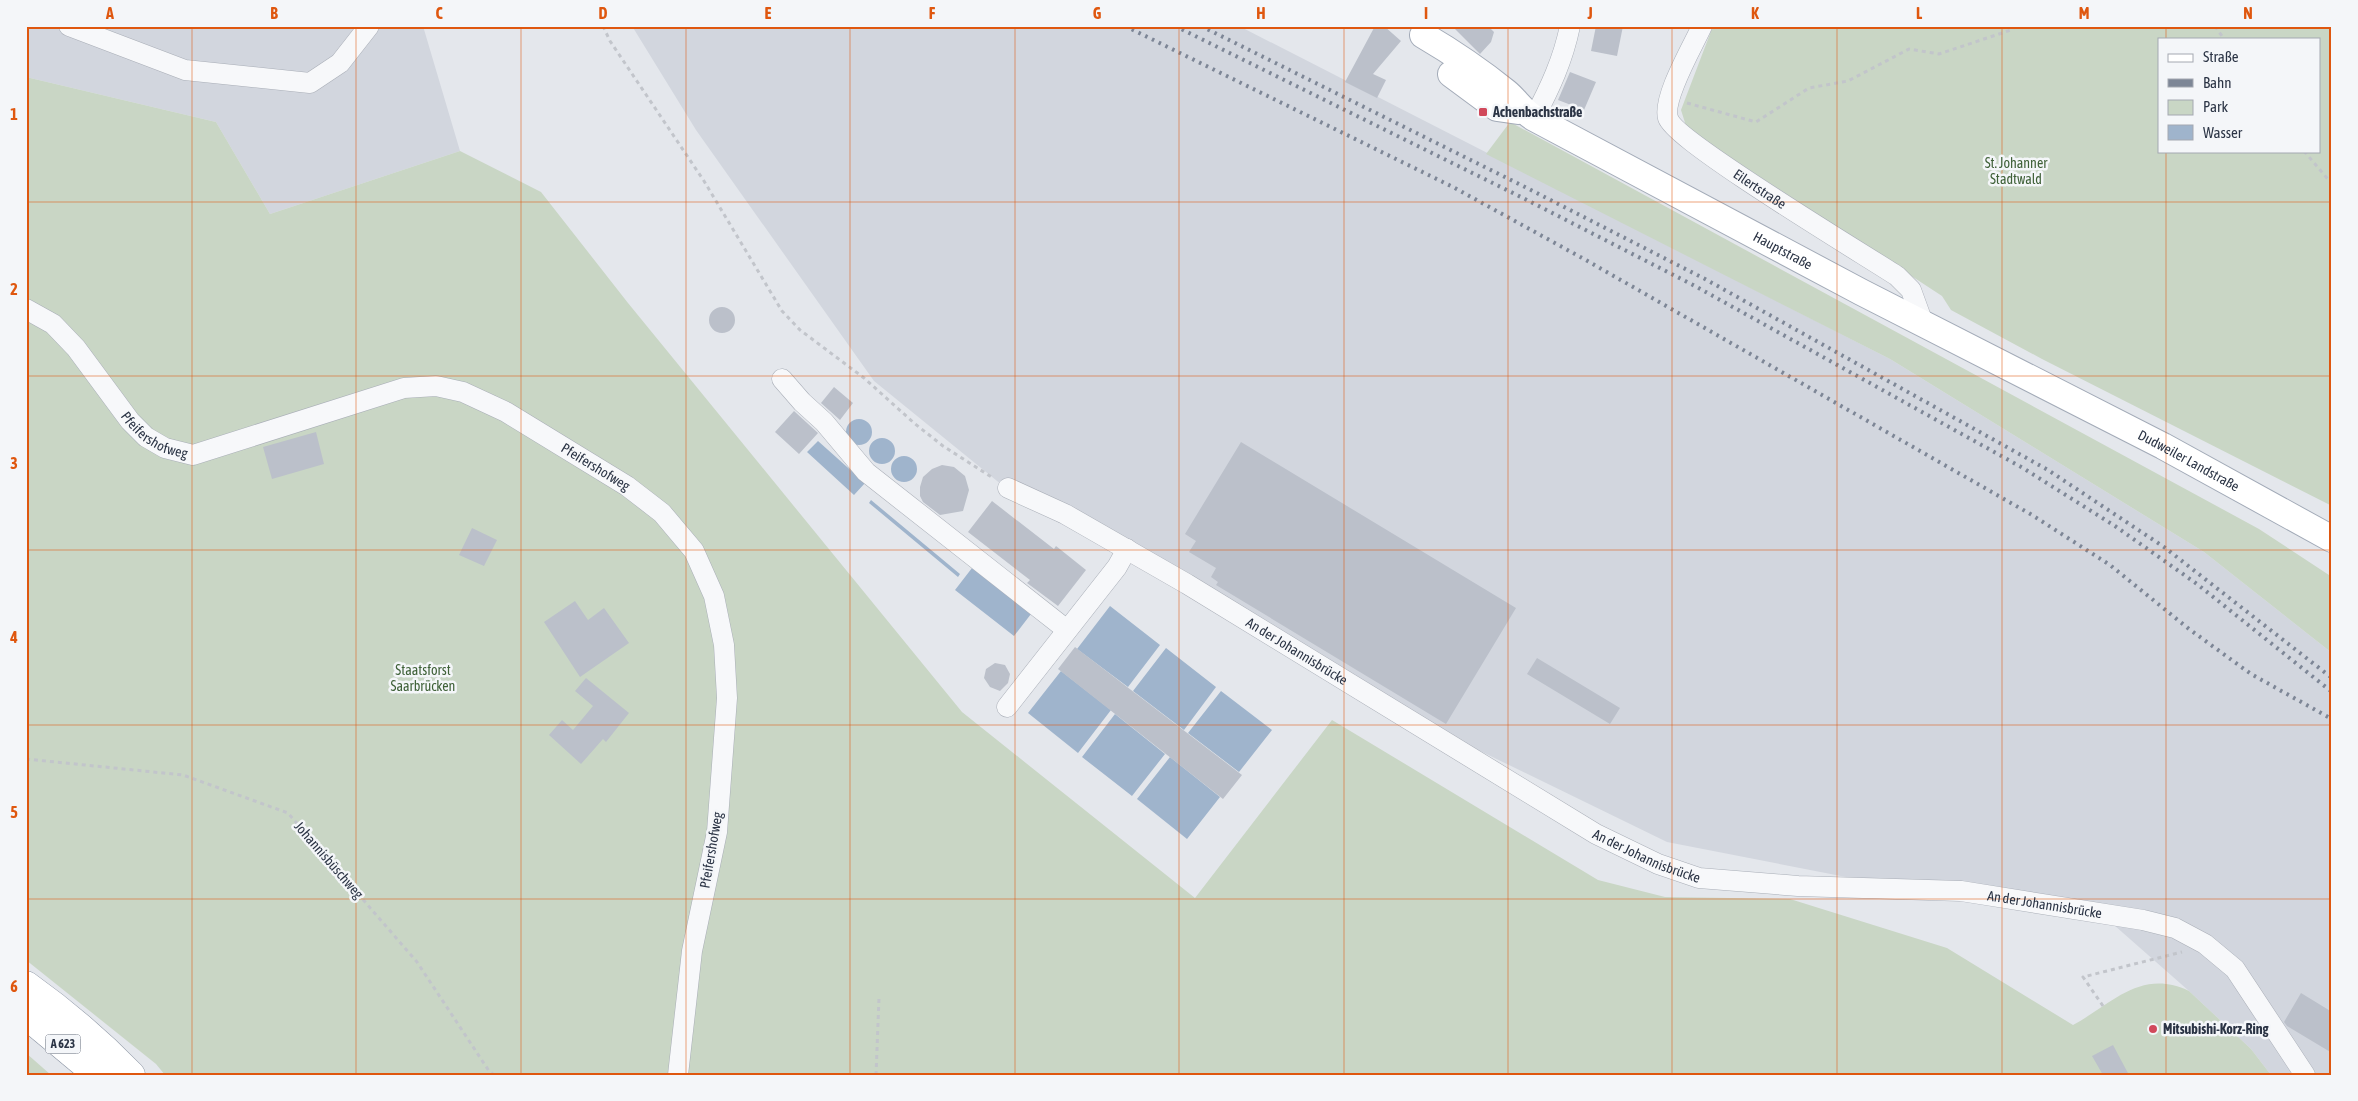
<svg xmlns="http://www.w3.org/2000/svg" width="2358" height="1101" font-family="'Asap Condensed',sans-serif">
<rect width="100%" height="100%" fill="#e4e7ec"/>
<path fill="#d2d6de" d="M26,26H423L460,151L270,214L216,122L26,77Z
M632,26H1239L1890,359L2204,552L2332,653V1075H2271L2251,1049L2189,991L2114,925L1990,905L1667,842L1474,748L1028,506L874,381L696,130Z"/>
<path fill="#c9d6c5" fill-rule="evenodd" d="M1713,26H2332V506L2042,359L1951,310L1942,296L1687,129L1681,110ZM2159,39H2319V151H2159Z
M26,77L216,122L270,214L460,151L541,192L628,303L962,712L1195,898L1332,720L1598,880L1665,897L1790,899L1947,948L2073,1025C2112,1004 2141,968 2189,991L2251,1049L2271,1075H165L156,1064L26,960Z
M1510,122L2259,529L2332,577V653L2204,552L1890,359L1486,154Z
M26,1053L51,1075H26Z"/>
<path fill="#9fb4cc" d="M846 432a13 13 0 1 1 26 0a13 13 0 1 1-26 0Z
M869 451a13 13 0 1 1 26 0a13 13 0 1 1-26 0Z
M818,441L865,483L854,495L807,452Z
M891 469a13 13 0 1 1 26 0a13 13 0 1 1-26 0Z
M871,500L960,574L958,577L869,503Z
M972,568L1031,614L1014,636L955,590Z
M1110,606L1160,645L1128,687L1077,649Z
M1166,648L1216,687L1184,730L1133,691Z
M1061,671L1111,710L1078,753L1028,713Z
M1221,691L1272,730L1239,772L1188,733Z
M1115,714L1165,754L1132,796L1082,757Z
M1170,757L1220,797L1187,839L1137,799Z"/>
<path fill="#bbc0ca" d="M1375,26H1384L1401,41L1373,74L1386,80L1377,98L1345,82Z
M1452,26H1488L1494,32L1491,42L1480,54Z
M1596,26H1623L1617,56L1591,51Z
M1570,72L1596,82L1584,110L1558,100Z
M709 320a13 13 0 1 1 26 0a13 13 0 1 1-26 0Z
M834,387L853,403L840,420L821,403Z
M794,411L818,433L799,454L775,432Z
M316,432L324,464L272,479L263,447Z
M1241,442L1516,608L1446,724L1216,585L1218,582L1211,577L1216,568L1189,552L1196,541L1185,534Z
M942,465L954,467L965,476L969,490L963,511L940,515L923,502L920,496V487L923,477L932,469Z
M992,501L1054,549L1056,546L1086,570L1058,606L1027,583L1030,580L968,532Z
M472,528L497,540L484,566L459,555Z
M575,601L588,620L604,608L629,643L580,677L544,622Z
M1075,647L1242,775L1223,799L1058,669Z
M1537,658L1620,708L1610,724L1527,674Z
M995,663L1005,665L1010,674L1008,683L1000,691L990,687L984,678L986,669Z
M586,678L629,713L606,742L603,739L581,764L549,735L562,720L573,730L593,706L575,691Z
M2301,993L2332,1012V1053L2287,1026L2284,1022Z
M2113,1045L2129,1075H2103L2092,1056Z"/>
<g fill="none" stroke-linecap="round" stroke-linejoin="round">
<g stroke="#a9aeb7" stroke-width="21">
<g id="minor">
<path d="M69,26L185,70L310,83L340,63L369,26"/>
<path id="s1" d="M1702,26C1693,46 1662,98 1668,118C1675,141 1865,255 1897,276L1911,290L1923,323"/>
<path d="M1534,118C1550,88 1563,60 1570,26"/>
<path id="s2" d="M26,309L53,324L76,348L130,421L146,437L165,448L193,455L404,388L436,386L463,392L506,412L627,486L662,513L694,551L714,596L724,645L727,698L717,832L692,951L678,1075"/>
<path d="M782,379L802,402L824,422L866,472L1067,630"/>
<path id="s3" d="M1008,488L1065,514L1187,584L1596,834L1658,864L1699,878L1798,886L1961,891L2143,920L2175,928L2205,944L2235,969L2305,1075"/>
<path d="M1007,707L1117,567L1127,549"/>
</g>
</g>
<g stroke="#a3abb8" stroke-width="28">
<g id="major">
<path id="s4" d="M1423,35C1452,52 1480,71 1506,92C1516,100 1522,111 1534,118L1861,292L2163,446L2332,539"/>
<path d="M1451,74L1497,108L1518,111"/>
</g>
</g>
<g stroke="#8b94a3" stroke-width="29">
<path id="highway" d="M26,985C64,1012 99,1042 131,1075
M26,1015L98,1075"/>
</g>
<path stroke="#c2c5cb" stroke-width="3" stroke-dasharray="4 4" stroke-linecap="butt" d="M603,26L610,41L704,181L782,311L800,330L864,378L914,423L943,446L993,478
M2215,26L2224,39
M1687,103L1756,122L1809,88L1848,81L1909,49L1939,54L2011,30L2016,26
M2304,151L2332,184
M26,759L183,775L288,813L417,962L489,1071L494,1075
M2103,1006L2083,977L2182,952
M876,1075L879,998"/>
<use href="#minor" stroke="#f7f8fa" stroke-width="20"/>
<use href="#major" stroke="#fff" stroke-width="26"/>
<use href="#highway" stroke="#fff" stroke-width="28"/>
<path stroke="#7d8696" stroke-width="4" stroke-dasharray="2.5 5" stroke-linecap="butt" d="M1125,26L1453,187L1584,259L2032,515L2110,565L2189,629L2251,674L2330,718
M1175,26L1525,199L1695,286L2023,468L2115,526L2197,584L2332,692
M1201,26L1527,188L1705,279L2048,470L2164,547L2332,678"/>
</g>
<path fill="none" stroke="#df570f" stroke-width="1" stroke-opacity="0.55" d="M192,26V1075M356,26V1075M521,26V1075M686,26V1075M850,26V1075M1015,26V1075M1179,26V1075M1344,26V1075M1508,26V1075M1672,26V1075M1837,26V1075M2002,26V1075M2166,26V39M2166,151V1075M26,202H2332M26,376H2332M26,550H2332M26,725H2332M26,899H2332"/>
<g fill="#d1495b" stroke="#f4f6f9" stroke-width="2">
<rect x="1478" y="107" width="10" height="10" rx="2.5"/>
<circle cx="2153" cy="1029" r="5"/>
</g>
<g text-anchor="middle" stroke-width="5" stroke-linejoin="round" paint-order="stroke">
<rect fill="#f4f6f9" stroke="#676e7b" stroke-width="1" x="45.5" y="1034.5" width="35" height="19" rx="4"/>
<g font-size="12" font-weight="bold" fill="#2b3445">
<text x="63" y="1048">A 623</text>
</g>
<g font-size="14" font-weight="bold" fill="#2b3445" stroke="#f4f6f9" text-anchor="start">
<text x="1493" y="117">Achenbachstraße</text>
<text x="2163" y="1034">Mitsubishi-Korz-Ring</text>
</g>
<g font-size="14" fill="#3f6138" stroke="#f4f6f9">
<text x="2016" y="168">St. Johanner<tspan x="2016" dy="16">Stadtwald</tspan></text>
<text x="423" y="675">Staatsforst<tspan x="423" dy="16">Saarbrücken</tspan></text>
</g>
<g font-size="14" fill="#2b3445" stroke="#f4f6f9">
<text dy="5" stroke="none"><textPath href="#s1" startOffset="216">Eilertstraße</textPath></text>
<text dy="5" stroke="none"><textPath href="#s4" startOffset="421">Hauptstraße</textPath></text>
<text dy="5" stroke="none"><textPath href="#s2" startOffset="184">Pfeifershofweg</textPath></text>
<text dy="5" stroke="none"><textPath href="#s4" startOffset="878">Dudweiler Landstraße</textPath></text>
<text dy="5" stroke="none"><textPath href="#s2" startOffset="662">Pfeifershofweg</textPath></text>
<text dy="5" stroke="none"><textPath href="#s3" startOffset="332">An der Johannisbrücke</textPath></text>
<text transform="translate(711 850) rotate(-80)" y="5">Pfeifershofweg</text>
<text dy="5" stroke="none"><textPath href="#s3" startOffset="738">An der Johannisbrücke</textPath></text>
<text transform="translate(329 860) rotate(49)" y="5">Johannisbüschweg</text>
<text dy="5" stroke="none"><textPath href="#s3" startOffset="1142">An der Johannisbrücke</textPath></text>
</g>
</g>
<rect width="2358" height="1101" fill="none" stroke="#f4f6f9" stroke-width="55"/>
<rect x="2158" y="38" width="162" height="115" fill="#f4f6f9" stroke="#a4a8b1"/>
<rect x="2168" y="54" width="25" height="8" fill="#ffffff" stroke="#a4a8b1"/>
<text x="2203" y="62" font-size="15" fill="#2b3445">Straße</text>
<rect x="2168" y="79" width="25" height="8" fill="#7d8696" stroke="#a4a8b1"/>
<text x="2203" y="88" font-size="15" fill="#2b3445">Bahn</text>
<rect x="2168" y="100" width="25" height="15" fill="#c9d6c5" stroke="#a4a8b1"/>
<text x="2203" y="112" font-size="15" fill="#2b3445">Park</text>
<rect x="2168" y="125" width="25" height="15" fill="#9fb4cc" stroke="#a4a8b1"/>
<text x="2203" y="138" font-size="15" fill="#2b3445">Wasser</text>
<rect x="28" y="28" width="2302" height="1046" fill="none" stroke="#df570f" stroke-width="2"/>
<g font-size="16" text-anchor="middle" font-weight="bold" fill="#df570f">
<text x="110" y="19">A</text>
<text x="274" y="19">B</text>
<text x="439" y="19">C</text>
<text x="603" y="19">D</text>
<text x="768" y="19">E</text>
<text x="932" y="19">F</text>
<text x="1097" y="19">G</text>
<text x="1261" y="19">H</text>
<text x="1426" y="19">I</text>
<text x="1590" y="19">J</text>
<text x="1755" y="19">K</text>
<text x="1919" y="19">L</text>
<text x="2084" y="19">M</text>
<text x="2248" y="19">N</text>
<text x="14" y="120">1</text>
<text x="14" y="295">2</text>
<text x="14" y="469">3</text>
<text x="14" y="643">4</text>
<text x="14" y="818">5</text>
<text x="14" y="992">6</text>
</g>
</svg>
